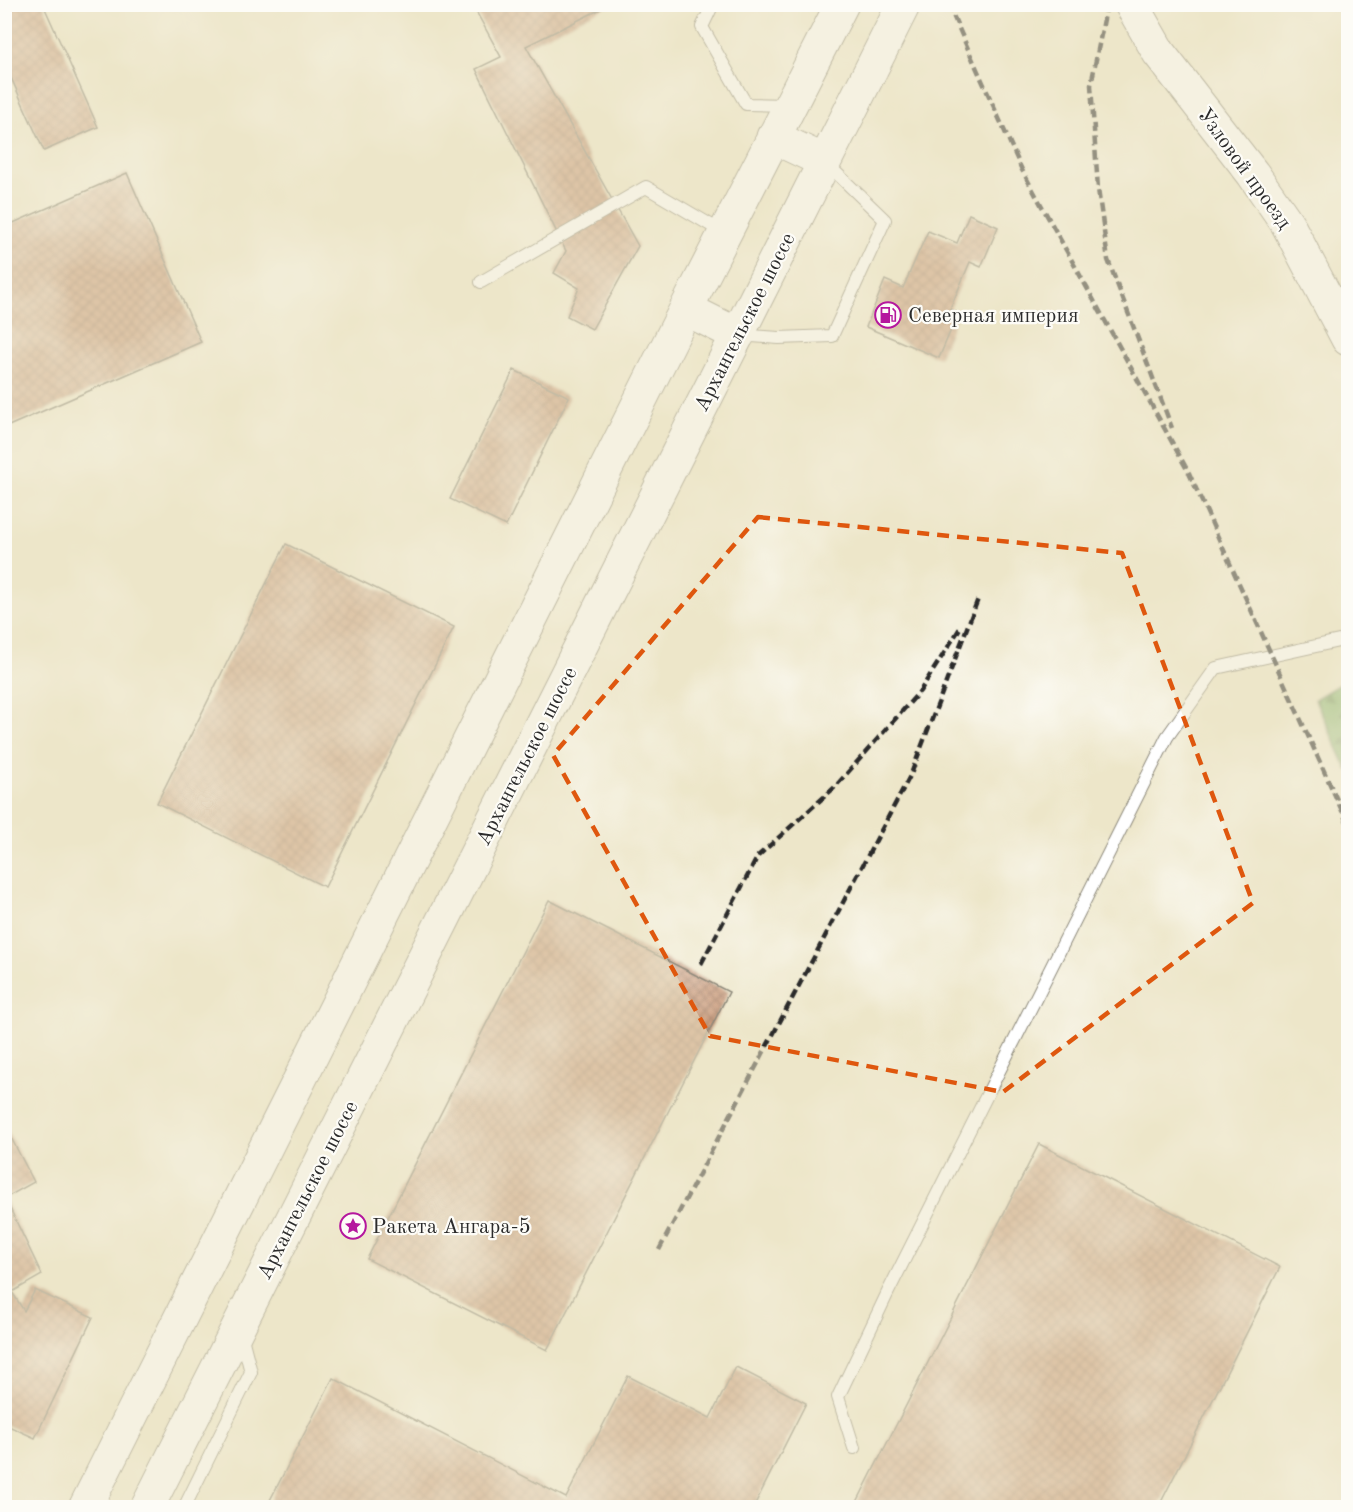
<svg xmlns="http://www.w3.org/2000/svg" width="1353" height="1512" font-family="'Old Standard TT',serif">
<defs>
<pattern id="forest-firs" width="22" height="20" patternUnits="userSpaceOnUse" patternTransform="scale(1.5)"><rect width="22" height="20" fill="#84b26a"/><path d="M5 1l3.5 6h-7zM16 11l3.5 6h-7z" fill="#6c9157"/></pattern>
<pattern id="building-cross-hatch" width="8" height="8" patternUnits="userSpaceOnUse" patternTransform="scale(1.5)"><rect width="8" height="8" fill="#cb9d7e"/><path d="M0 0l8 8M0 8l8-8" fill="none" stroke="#a58067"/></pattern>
</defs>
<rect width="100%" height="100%" fill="#fdfcf7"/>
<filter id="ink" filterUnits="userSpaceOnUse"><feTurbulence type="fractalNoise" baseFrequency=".0167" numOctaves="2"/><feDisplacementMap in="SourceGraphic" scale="12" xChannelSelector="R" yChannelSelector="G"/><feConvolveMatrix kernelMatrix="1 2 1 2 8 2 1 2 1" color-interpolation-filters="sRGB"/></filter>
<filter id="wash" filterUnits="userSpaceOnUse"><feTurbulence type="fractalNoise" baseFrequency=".008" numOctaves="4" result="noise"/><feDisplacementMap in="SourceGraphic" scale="24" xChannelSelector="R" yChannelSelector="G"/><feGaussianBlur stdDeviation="1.35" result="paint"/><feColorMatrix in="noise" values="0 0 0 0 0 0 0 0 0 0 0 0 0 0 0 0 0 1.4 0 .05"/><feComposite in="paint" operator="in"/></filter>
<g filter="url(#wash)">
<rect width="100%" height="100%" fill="#ede6c9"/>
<path fill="url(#forest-firs)" stroke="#586e4a" stroke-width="1.5" d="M1348,679V771L1315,699Z"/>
<g id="blocks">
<path fill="url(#building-cross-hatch)" d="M4,4H43L98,127L44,151L4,62Z
M472,4H611L526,46L638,246L592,329L567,316L579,288L554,273L566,251L476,69L501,57Z
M127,173L201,342L4,428V227Z
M969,214L998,227L981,267L970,262L950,309L958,313L939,358L866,327L885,280L903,288L928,231L957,243Z
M514,370L569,397L506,526L450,499Z
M286,544L454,627L325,887L157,803Z
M549,900L729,992L547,1350L367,1259Z
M4,1124L34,1182L5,1198L42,1275L12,1292L24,1311L35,1290L93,1317L35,1438L4,1424Z
M1039,1144L1280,1267L1158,1508H854Z
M736,1367L806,1403L753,1508H266L333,1378L566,1498L628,1376L710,1418Z"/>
</g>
</g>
<g filter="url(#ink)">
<use href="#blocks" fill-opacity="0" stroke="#8c887a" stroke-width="1.5"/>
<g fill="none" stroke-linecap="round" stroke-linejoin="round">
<g stroke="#8c887a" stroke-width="14">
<path id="lane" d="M713,4L702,27L746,104L788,105
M481,282L646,187L719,230
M739,335L779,338L832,336L885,220L825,162
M854,1448L838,1397L888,1292L1167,737L1216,668L1348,639
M184,1508L251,1372L241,1334"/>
</g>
<g stroke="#8c887a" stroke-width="35">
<path id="secondary" d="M1131,4L1159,53L1253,174L1287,223L1348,339"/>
</g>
<g stroke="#8c887a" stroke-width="35">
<path id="primary" d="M773,137L824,161
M686,309L738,335
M85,1508L686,309L842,4
M147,1508L904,4"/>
</g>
<use href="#lane" stroke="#fff" stroke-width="12"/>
<use href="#secondary" stroke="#fff" stroke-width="33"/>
<use href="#primary" stroke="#fff" stroke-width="33"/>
<path stroke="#2b2b2b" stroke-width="4.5" stroke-dasharray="9 4.5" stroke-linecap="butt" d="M948,4L1022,170L1189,473L1348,824
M1107,4L1091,85L1098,189L1108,260L1172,428
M701,964L758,856L834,788L920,691L962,625
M659,1250L911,774L978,599"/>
</g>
</g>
<path d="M0 0H1353V1512H0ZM758,517L1122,553L1253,903L1003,1092L710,1036L553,755Z" fill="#ede6c9" fill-opacity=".55" fill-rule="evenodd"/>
<path fill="none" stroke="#df570e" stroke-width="4.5" stroke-dasharray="12 8" stroke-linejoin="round" d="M758,517L1122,553L1253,903L1003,1092L710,1036L553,755Z"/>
<defs>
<g id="fuel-ring" transform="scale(1.35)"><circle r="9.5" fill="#fdfcf7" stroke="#b5179e" stroke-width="1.5"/><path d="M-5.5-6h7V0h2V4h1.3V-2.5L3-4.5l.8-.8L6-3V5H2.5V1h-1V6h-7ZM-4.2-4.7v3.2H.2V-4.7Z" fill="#b5179e"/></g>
<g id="sight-ring" transform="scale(1.35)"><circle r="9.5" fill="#fdfcf7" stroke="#b5179e" stroke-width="1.5"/><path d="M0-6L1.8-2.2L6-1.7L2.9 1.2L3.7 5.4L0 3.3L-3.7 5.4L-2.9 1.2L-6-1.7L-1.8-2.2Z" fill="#b5179e"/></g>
</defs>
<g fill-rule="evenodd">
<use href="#fuel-ring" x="888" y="315"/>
<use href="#sight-ring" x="353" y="1226"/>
</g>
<g text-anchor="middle" stroke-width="4.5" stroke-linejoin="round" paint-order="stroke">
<g font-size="21" fill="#2b2b2b" stroke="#fdfcf7">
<text transform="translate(1245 168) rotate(54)" y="7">Узловой проезд</text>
<text transform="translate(744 322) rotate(-63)" y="7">Архангельское шоссе</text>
<text transform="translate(526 756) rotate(-63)" y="7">Архангельское шоссе</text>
<text transform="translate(307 1190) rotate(-63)" y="7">Архангельское шоссе</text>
</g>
<g font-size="21" fill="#2b2b2b" stroke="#fdfcf7" text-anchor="start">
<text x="908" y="322">Северная империя</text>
<text x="372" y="1233">Ракета Ангара-5</text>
</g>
</g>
<rect width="1353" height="1512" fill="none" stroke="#fdfcf7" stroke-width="24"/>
</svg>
